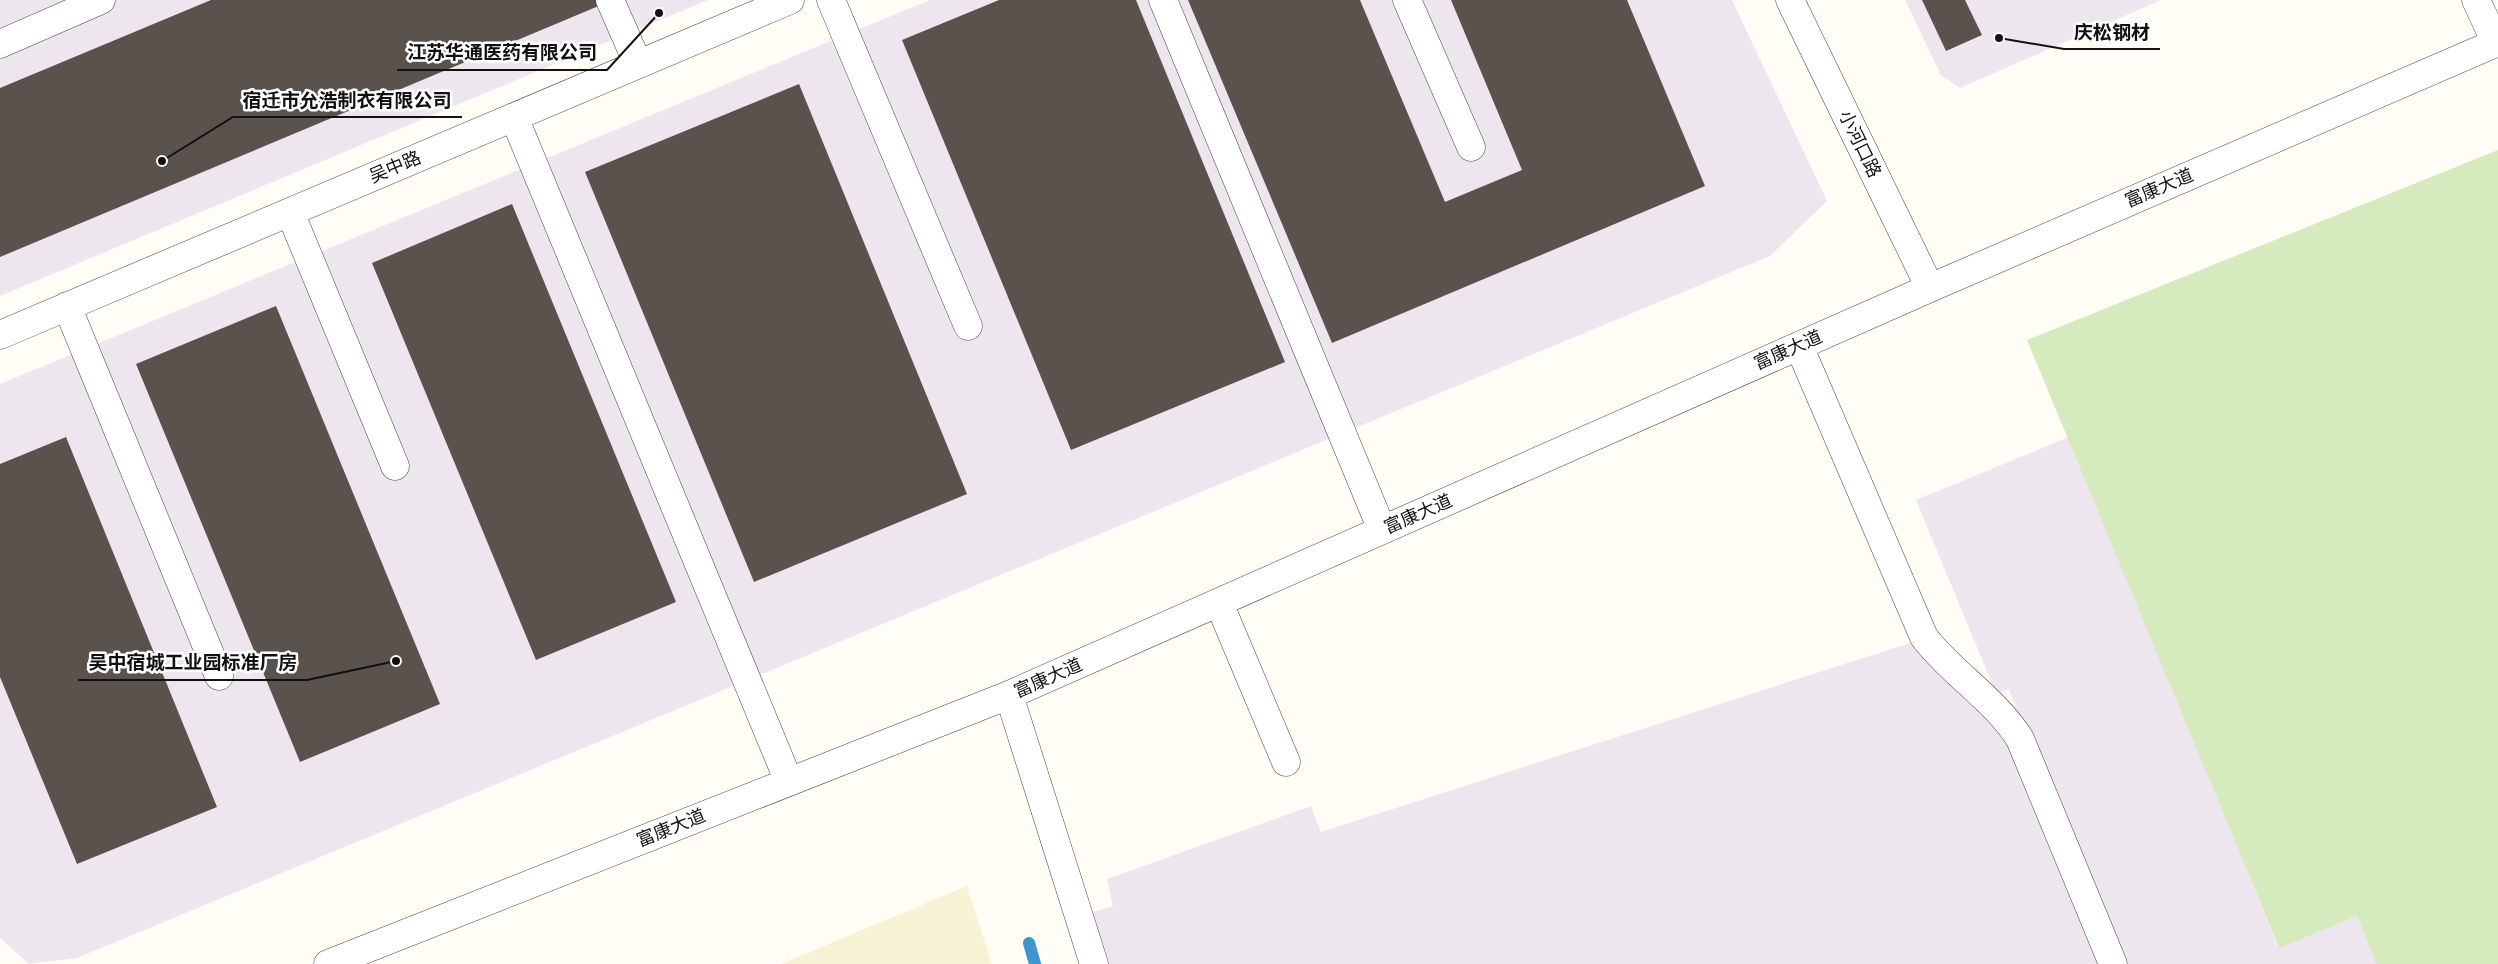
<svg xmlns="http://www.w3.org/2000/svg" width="2498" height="964" font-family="Lora,'Noto Sans SC',serif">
<rect width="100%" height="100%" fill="#fffdf5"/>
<path fill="#eee6ef" d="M0,0H708L0,296Z
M930,0H1732L1827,201L1770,256L77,958L29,964L0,938V384Z
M1905,0H2161L1960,88L1941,75Z
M2069,437L2278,947L2357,916L2376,964H2122L2009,689L1996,693L1916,500Z
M1910,643L2009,740L2105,964H1106L1090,913L1113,906L1107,879L1311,806L1321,832Z"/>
<path fill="#f6f3d4" d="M967,886L992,964H781Z"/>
<path fill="#d5ebbd" d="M2498,150V964H2376L2357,916L2279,948L2027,340Z"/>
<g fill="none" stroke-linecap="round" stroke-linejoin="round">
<path stroke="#3f96cf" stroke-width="12" d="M1029,943L1035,964"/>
</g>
<path fill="#5a524d" d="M211,0H599L601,5L0,257V88Z
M999,0H1136L1285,362L1071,450L902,40Z
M1188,0H1360L1445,202L1522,170L1451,0H1627L1705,186L1332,343Z
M1922,0H1965L1982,35L1946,51Z
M799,84L967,494L754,582L585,172Z
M512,204L676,602L536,660L372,263Z
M276,306L440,704L300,762L136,364Z
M66,437L217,807L77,864L0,677V464Z"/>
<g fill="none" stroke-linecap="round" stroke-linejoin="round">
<g stroke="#444" stroke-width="29">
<path id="minor" d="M610,0L638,64
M831,0L968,326
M1163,0L1382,530
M1407,0L1471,147
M1790,0L1930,288
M2476,0L2496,43
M0,44L101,0
M514,117L789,782
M290,212L395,466
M67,306L219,676
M0,335L790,0
M1799,346L1924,637C1952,674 1995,699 2020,739L2113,964
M1219,603L1286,762
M1009,695L1094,964
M328,964L1009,695L1930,288L2498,42"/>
</g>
<use href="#minor" stroke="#fff" stroke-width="28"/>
</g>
<g text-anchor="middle" stroke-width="5" stroke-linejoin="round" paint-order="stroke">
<g font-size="18" fill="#111" stroke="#fff">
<text transform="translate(1860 144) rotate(64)" y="6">小河口路</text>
<text transform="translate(395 167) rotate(-23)" y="6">吴中路</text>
<text transform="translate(2159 188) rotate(-23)" y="6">富康大道</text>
<text transform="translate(1788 350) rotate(-24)" y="6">富康大道</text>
<text transform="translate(1418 514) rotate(-24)" y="6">富康大道</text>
<text transform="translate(1048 678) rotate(-24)" y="6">富康大道</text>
<text transform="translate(671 828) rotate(-22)" y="6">富康大道</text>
</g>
</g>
<path fill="none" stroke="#111" stroke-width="2" d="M1999 38L2064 49H2160M659 13L607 70H397M162 161L233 117H462M396 661L307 680H78"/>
<g fill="#111" stroke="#fff" stroke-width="2">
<circle cx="1999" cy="38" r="5"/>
<circle cx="659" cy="13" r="5"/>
<circle cx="162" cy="161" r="5"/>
<circle cx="396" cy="661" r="5"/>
</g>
<g font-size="19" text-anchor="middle" font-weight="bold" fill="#111" stroke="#fff" stroke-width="5" stroke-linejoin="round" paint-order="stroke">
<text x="2112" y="39">庆松钢材</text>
<text x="502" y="59">江苏华通医药有限公司</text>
<text x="347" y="107">宿迁市允浩制衣有限公司</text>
<text x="193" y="669">吴中宿城工业园标准厂房</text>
</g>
</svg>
